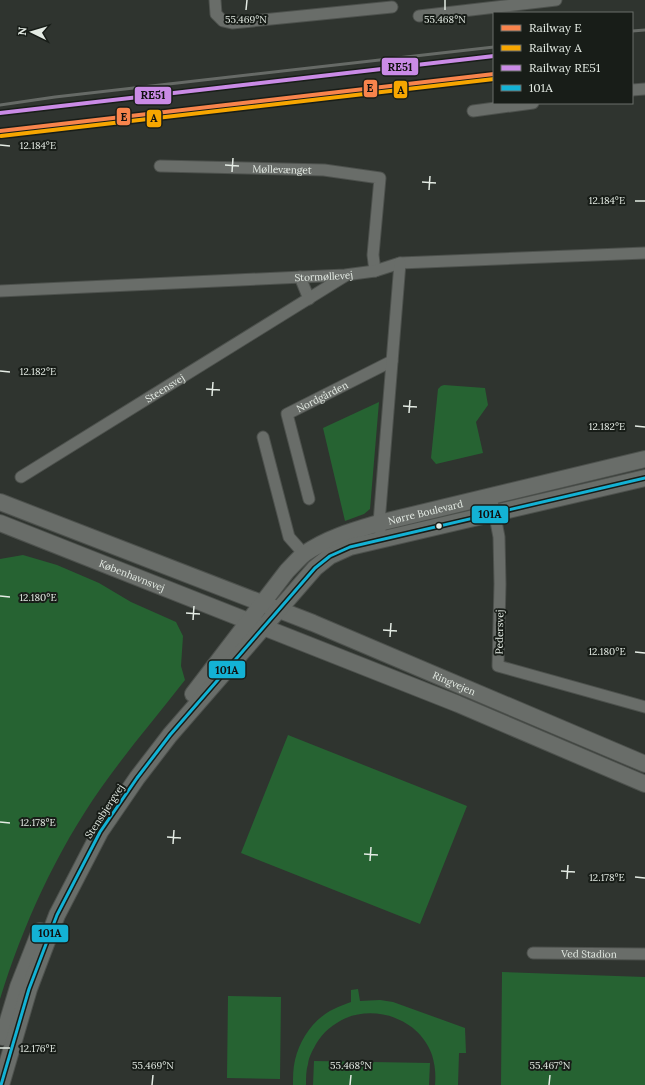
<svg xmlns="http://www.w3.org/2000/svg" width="645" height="1085" font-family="Lora,serif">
<rect width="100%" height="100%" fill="#2f342f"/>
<path fill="#266332" d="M444,385L485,388L488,405L476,422L483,453L436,464L431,458L438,389L441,386Z
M379,402L370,509L364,514L345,521L323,428Z
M23,555L57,565L99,583L131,602L176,622L183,636L181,666L185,680C157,716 127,751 101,788C56,852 23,925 0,999V559Z
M288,735L467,806L420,924L241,853Z
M502,972L645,977V1085H501Z
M358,989L360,1001L380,1000L393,1002L465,1028L466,1053H459L458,1085H435C436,1074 435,1065 432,1055C420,1020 378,1005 346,1018C333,1024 323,1032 316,1044C313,1050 309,1056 308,1064C306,1070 306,1078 306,1085H293C293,1077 293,1068 295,1060C300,1039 314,1018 334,1009C339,1006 346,1004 351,1002V990Z
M228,996L281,997L280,1079L227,1078Z
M314,1061L430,1063L429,1085H313Z"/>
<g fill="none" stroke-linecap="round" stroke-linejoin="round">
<g stroke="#4d514d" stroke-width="13">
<g id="street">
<path d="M215,0L216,14L223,21L232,23L392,7"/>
<path d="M419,16L556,0"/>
<path d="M632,90L645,89"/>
<path d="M473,111L533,103"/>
<path id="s1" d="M160,166L324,170L380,178L373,255L375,271"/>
<path d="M300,277L309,299"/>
<path id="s2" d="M0,291L345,275L375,271L400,263L645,253"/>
<path d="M263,437L289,537L304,554"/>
<path id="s3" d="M21,477L345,276"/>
<path d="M491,495L499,537L500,584L498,666L645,707"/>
<path id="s4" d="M309,499L287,414L392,361"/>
<path d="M380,530L379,523L400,263"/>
<path id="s5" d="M533,953L645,954"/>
</g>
</g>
<g stroke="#4d514d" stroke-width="18">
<g id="secondary">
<path id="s6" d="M0,502L313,623L645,764"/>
<path id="s7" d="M0,523L458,704L645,784"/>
<path id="s8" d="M193,694L287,571C292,566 298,559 304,554C327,538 352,531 379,523L645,459"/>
<path d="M3,1037L18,987L40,931"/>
<path d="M1,1085L29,989L57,915L100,832L137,778L170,735L315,568L330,556L350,547L645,478"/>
</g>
</g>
<use href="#street" stroke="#696d69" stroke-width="11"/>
<use href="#secondary" stroke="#696d69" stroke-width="16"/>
<path stroke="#666a66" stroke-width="3" d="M632,31L645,30
M0,105L55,97L494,47"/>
<g stroke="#181d18" stroke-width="6">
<path id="bus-1" d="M1,1085L29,989L57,915L100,832L137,778L170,735L315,568L330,556L350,547L645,478"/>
</g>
<use href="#bus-1" stroke="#13b2d5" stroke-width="3"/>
<g stroke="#181d18" stroke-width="7">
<path id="rail-1" d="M0,131L494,74"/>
</g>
<g stroke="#181d18" stroke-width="7">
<path id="rail-2" d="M1,136L494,79"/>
</g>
<g stroke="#181d18" stroke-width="7">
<path id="rail-3" d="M0,113L494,56"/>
</g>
<use href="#rail-1" stroke="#f8844c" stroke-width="4"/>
<use href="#rail-2" stroke="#f7a600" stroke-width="4"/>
<use href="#rail-3" stroke="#ca8be6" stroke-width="4"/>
</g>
<path fill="none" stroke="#e4ebe4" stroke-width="1.5" d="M246,10L247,0M445,10V0M0,145L10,146M225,165L239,166M232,172L233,158M422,182L436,183M429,190L430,176M635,201H645M0,371L10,372M206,389L220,390M212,396L213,382M403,406L417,407M409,413L410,400M635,426L645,427M0,596L10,597M186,613L200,614M193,620L194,606M383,630L397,631M390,637L391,623M635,652L645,653M0,822L10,823M167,837L181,838M173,844L174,830M364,854L378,855M370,861L371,847M561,871L575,872M635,877L645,878M567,879L568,865M0,1048H10M152,1085L153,1075M350,1085L351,1075M549,1085L550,1075"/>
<circle fill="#e4ebe4" stroke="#181d18" stroke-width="1.5" cx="439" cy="526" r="3.5"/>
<g text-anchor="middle" stroke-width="4" stroke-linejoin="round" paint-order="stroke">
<g font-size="10" fill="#e4ebe4" stroke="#181d18">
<text dy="4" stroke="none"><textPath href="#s1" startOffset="122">Møllevænget</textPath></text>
<text dy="4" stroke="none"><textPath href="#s2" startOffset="324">Stormøllevej</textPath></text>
<text dy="4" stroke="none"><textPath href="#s3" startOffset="169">Steensvej</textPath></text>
<text dy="4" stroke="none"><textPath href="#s4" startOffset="127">Nordgården</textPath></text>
<text dy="4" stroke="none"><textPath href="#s8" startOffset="308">Nørre Boulevard</textPath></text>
<text dy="4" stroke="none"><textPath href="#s7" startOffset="142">Københavnsvej</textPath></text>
<text transform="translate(499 632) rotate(-89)" y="4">Pedersvej</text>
<text dy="4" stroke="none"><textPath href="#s6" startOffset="489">Ringvejen</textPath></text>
<text transform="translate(104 811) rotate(-57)" y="4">Stensbjergvej</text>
<text dy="4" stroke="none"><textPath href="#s5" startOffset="56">Ved Stadion</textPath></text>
</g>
</g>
<g font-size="10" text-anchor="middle" fill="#e4ebe4" stroke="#181d18" stroke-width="4" stroke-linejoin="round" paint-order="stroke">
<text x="246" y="23">55.469°N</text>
<text x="445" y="23">55.468°N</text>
<text x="38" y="149">12.184°E</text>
<text x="607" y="204">12.184°E</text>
<text x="38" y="375">12.182°E</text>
<text x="607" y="430">12.182°E</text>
<text x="38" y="601">12.180°E</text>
<text x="607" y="655">12.180°E</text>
<text x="38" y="826">12.178°E</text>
<text x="607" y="881">12.178°E</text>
<text x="38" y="1052">12.176°E</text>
<text x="153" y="1069">55.469°N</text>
<text x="351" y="1069">55.468°N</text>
<text x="550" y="1069">55.467°N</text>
</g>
<g stroke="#181d18" stroke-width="1.5">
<rect x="381" y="57" width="38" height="19" rx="4" fill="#ca8be6"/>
<rect x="363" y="79" width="15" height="19" rx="4" fill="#f8844c"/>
<rect x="393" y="80" width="15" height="19" rx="4" fill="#f7a600"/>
<rect x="134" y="86" width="38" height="19" rx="4" fill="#ca8be6"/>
<rect x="116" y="107" width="15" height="19" rx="4" fill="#f8844c"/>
<rect x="146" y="109" width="16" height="19" rx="4" fill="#f7a600"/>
<rect x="471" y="505" width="38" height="19" rx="4" fill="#13b2d5"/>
<rect x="208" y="660" width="38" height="19" rx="4" fill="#13b2d5"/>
<rect x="31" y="924" width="38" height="19" rx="4" fill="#13b2d5"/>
</g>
<g font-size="11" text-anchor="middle" font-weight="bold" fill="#111">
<text x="400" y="71">RE51</text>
<text x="370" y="92">E</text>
<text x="401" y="94">A</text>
<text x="153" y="99">RE51</text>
<text x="124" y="121">E</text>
<text x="154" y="122">A</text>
<text x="490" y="518">101A</text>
<text x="227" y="674">101A</text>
<text x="50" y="937">101A</text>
</g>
<rect x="493" y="12" width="140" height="92" fill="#181d18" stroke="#6a6f6a"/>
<rect x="501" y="25" width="20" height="6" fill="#f8844c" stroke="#6a6f6a"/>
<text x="529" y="32" font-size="12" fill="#e4ebe4">Railway E</text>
<rect x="501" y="45" width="20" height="6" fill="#f7a600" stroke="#6a6f6a"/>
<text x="529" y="52" font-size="12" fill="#e4ebe4">Railway A</text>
<rect x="501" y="65" width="20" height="6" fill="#ca8be6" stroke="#6a6f6a"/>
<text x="529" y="72" font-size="12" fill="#e4ebe4">Railway RE51</text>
<rect x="501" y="85" width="20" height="6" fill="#13b2d5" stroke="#6a6f6a"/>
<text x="529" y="92" font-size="12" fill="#e4ebe4">101A</text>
<g transform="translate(32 32) rotate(275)" stroke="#181d18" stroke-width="3" paint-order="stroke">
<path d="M0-3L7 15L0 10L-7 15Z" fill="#e4ebe4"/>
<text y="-6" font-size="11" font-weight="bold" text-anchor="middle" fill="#e4ebe4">N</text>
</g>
</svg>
